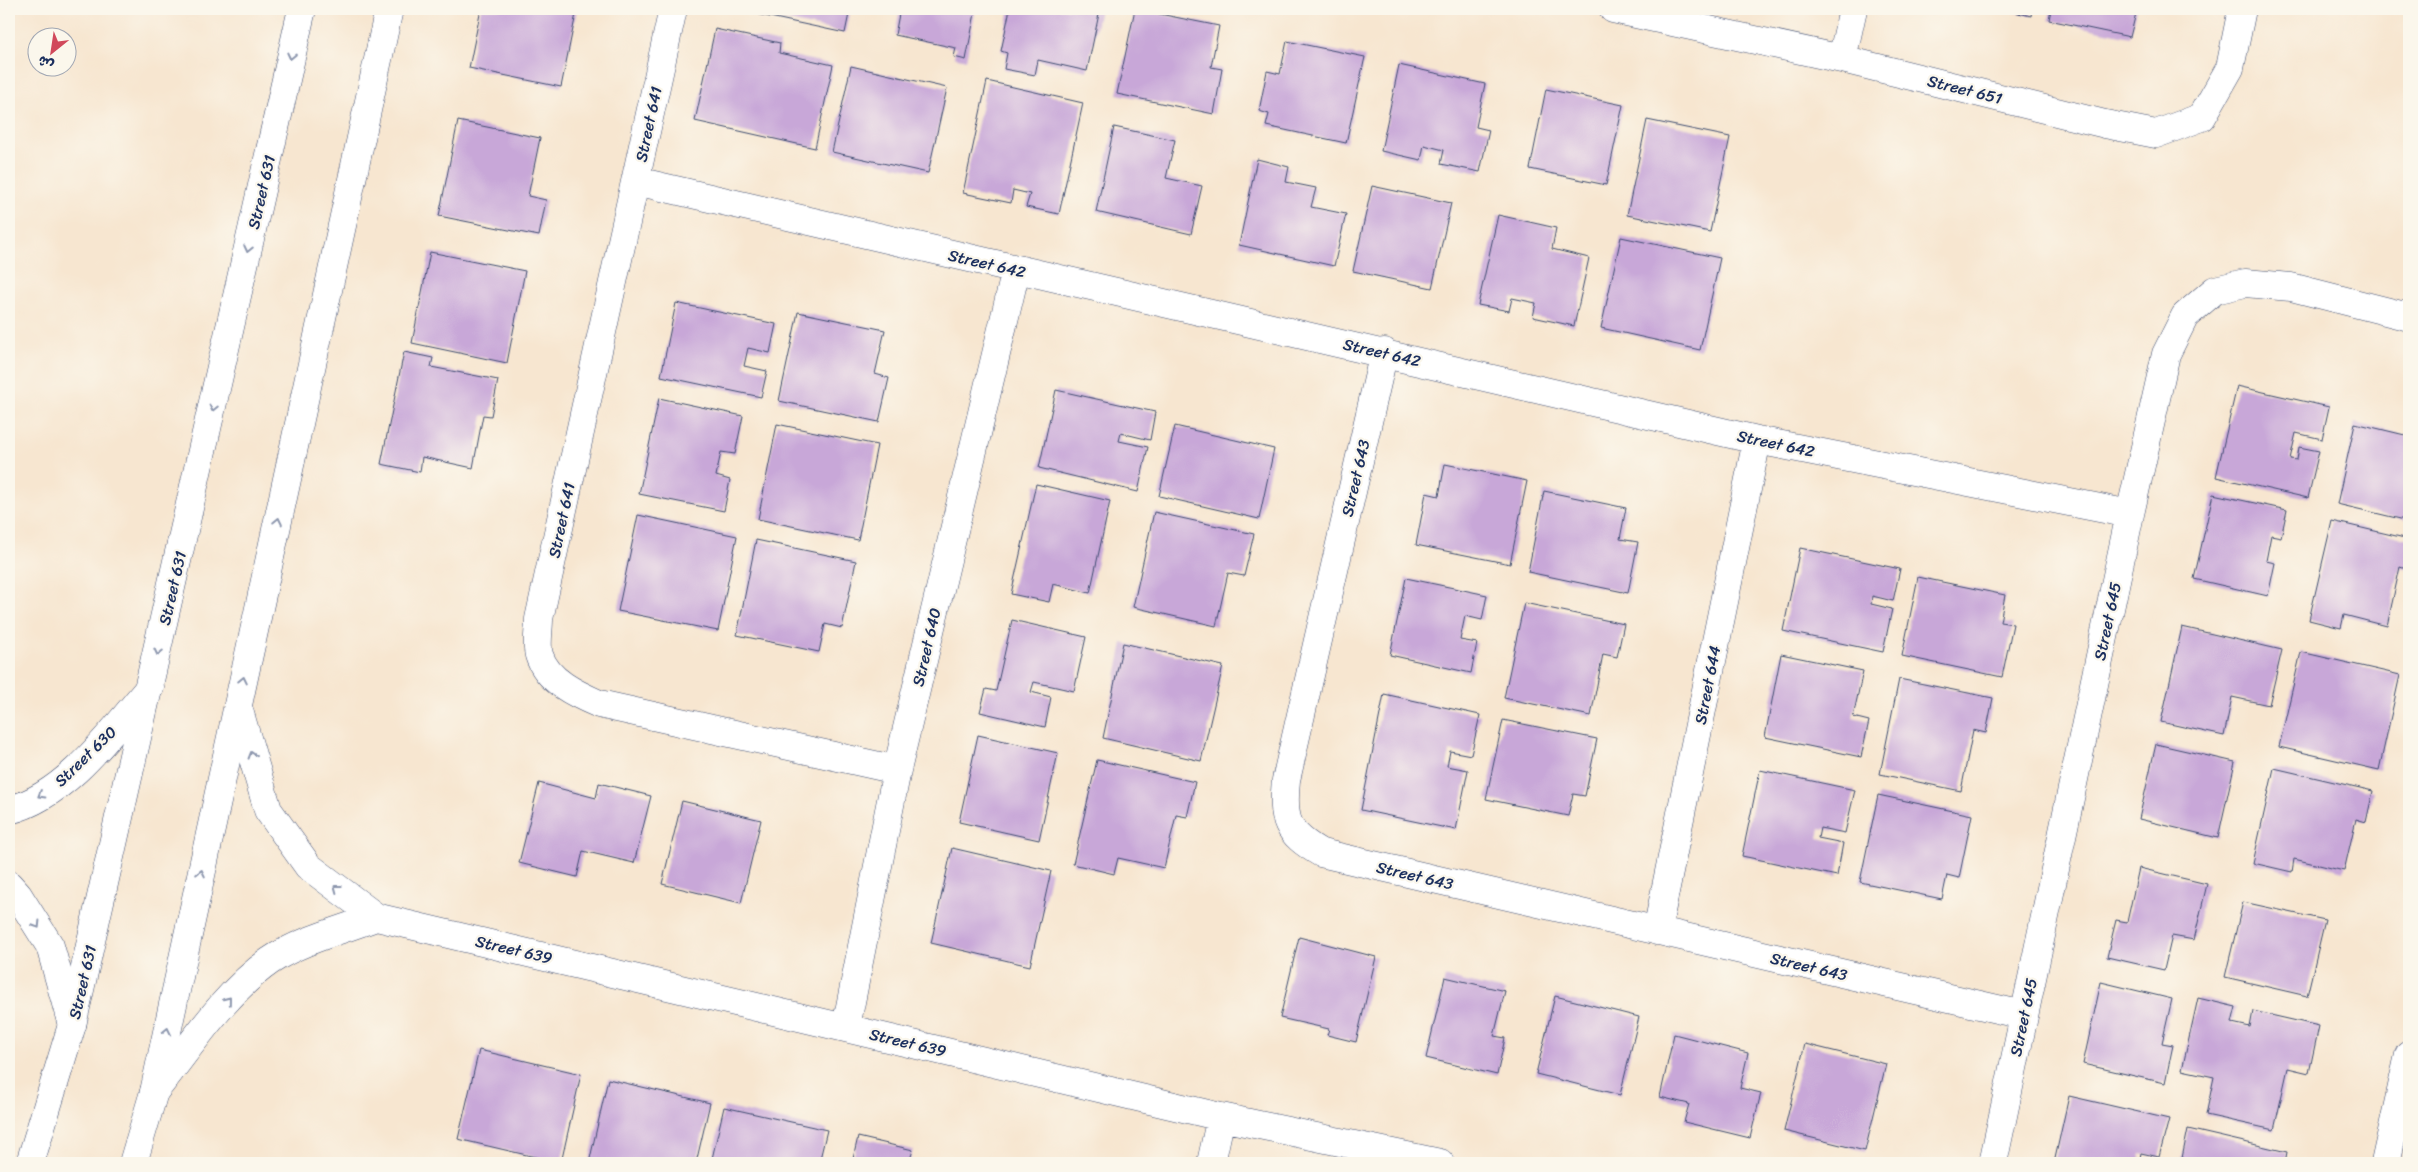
<svg xmlns="http://www.w3.org/2000/svg" width="2418" height="1172" font-family="Sriracha,'Playpen Sans Arabic',sans-serif">
<rect width="100%" height="100%" fill="#fbf7ec"/>
<filter id="ink" filterUnits="userSpaceOnUse"><feTurbulence type="fractalNoise" baseFrequency=".02" numOctaves="2"/><feDisplacementMap in="SourceGraphic" scale="10" xChannelSelector="R" yChannelSelector="G"/><feConvolveMatrix kernelMatrix="1 2 1 2 8 2 1 2 1" color-interpolation-filters="sRGB"/></filter>
<filter id="wash" filterUnits="userSpaceOnUse"><feTurbulence type="fractalNoise" baseFrequency=".0096" numOctaves="4" result="noise"/><feDisplacementMap in="SourceGraphic" scale="20" xChannelSelector="R" yChannelSelector="G"/><feGaussianBlur stdDeviation="1.12" result="paint"/><feColorMatrix in="noise" values="0 0 0 0 0 0 0 0 0 0 0 0 0 0 0 0 0 1.4 0 .05"/><feComposite in="paint" operator="in"/></filter>
<g filter="url(#wash)">
<rect width="100%" height="100%" fill="#f7e6d0"/>
<g id="blocks">
<path fill="#c8a7d8" d="M481,9H577L561,87L469,68Z
M742,9H850L845,33L742,11Z
M900,9H964L963,11L975,13L966,60L954,57L956,48L895,35Z
M1010,9H1100L1087,71L1038,60L1035,75L1004,69L1007,53L1001,51Z
M1135,9L1219,26L1211,67L1222,69L1214,114L1117,94Z
M2001,9H2032L2031,16Z
M2051,9H2137L2130,37L2049,20Z
M715,29L780,43L779,53L833,65L815,148L695,121Z
M1287,41L1365,57L1346,143L1266,126L1269,114L1259,111L1267,71L1280,74Z
M1399,65L1485,84L1476,127L1489,130L1480,172L1441,164L1444,150L1424,145L1421,160L1381,151Z
M851,66L947,88L928,173L832,152Z
M987,81L1083,103L1059,214L1026,207L1030,194L1013,190L1011,203L963,193Z
M1546,89L1623,105L1606,185L1530,169Z
M1647,120L1730,137L1710,232L1627,215Z
M458,121L540,138L528,196L546,200L539,236L439,216Z
M1114,127L1175,140L1166,178L1202,186L1191,234L1096,212Z
M1257,159L1289,167L1286,182L1316,188L1311,207L1346,214L1334,266L1239,245Z
M1372,186L1451,203L1432,288L1353,271Z
M1498,215L1556,228L1552,249L1589,258L1574,326L1533,317L1536,303L1512,298L1509,311L1478,305Z
M1621,237L1720,258L1700,350L1601,328Z
M430,252L525,271L507,363L412,343Z
M676,303L776,324L770,353L748,348L744,366L767,371L761,397L661,376Z
M798,312L885,330L875,374L889,378L879,422L779,401Z
M404,352L433,358L431,367L498,380L491,416L483,415L473,468L422,457L420,472L381,464Z
M2237,386L2329,407L2322,439L2296,433L2290,459L2297,460L2299,447L2319,451L2308,498L2216,477Z
M1056,390L1155,412L1150,440L1121,433L1119,441L1148,447L1138,492L1039,468Z
M659,398L743,416L735,454L721,452L716,476L730,480L724,511L639,494Z
M2355,423L2409,436V521L2337,504Z
M777,424L877,445L858,540L758,519Z
M1175,426L1274,449L1259,519L1159,496Z
M1445,464L1527,481L1510,564L1416,545L1426,493L1439,496Z
M1036,484L1110,501L1090,593L1053,584L1049,602L1011,594Z
M1544,491L1626,508L1620,539L1638,542L1628,593L1528,572Z
M2213,494L2287,510L2281,537L2271,535L2266,561L2275,563L2268,596L2194,579Z
M1154,512L1254,534L1244,576L1228,573L1216,626L1133,607Z
M638,515L737,536L718,631L618,611Z
M2332,521L2409,539V570L2400,567L2387,626L2344,615L2341,628L2309,620Z
M756,540L856,561L842,628L825,624L819,652L737,635Z
M1800,548L1900,569L1893,601L1872,596L1871,604L1892,609L1883,652L1783,631Z
M1918,577L2005,595L2000,622L2013,624L2002,677L1902,656Z
M1406,578L1487,595L1482,620L1465,616L1460,640L1477,643L1471,673L1390,655Z
M1524,603L1624,624L1617,657L1603,654L1591,716L1504,698Z
M1012,620L1086,637L1074,691L1034,682L1031,692L1051,697L1045,727L980,712L986,689L996,691Z
M2182,627L2282,650L2269,705L2232,697L2224,736L2161,722Z
M1123,643L1223,666L1201,761L1103,738Z
M2301,652L2400,675L2379,770L2279,747Z
M1781,654L1863,671L1853,717L1869,721L1861,757L1765,737Z
M1899,679L1993,698L1986,733L1973,730L1961,791L1880,774Z
M1384,694L1480,715L1471,755L1450,751L1447,766L1468,770L1456,830L1361,810Z
M1503,720L1597,739L1585,796L1573,794L1568,816L1486,799Z
M978,735L1058,753L1039,840L959,822Z
M2156,744L2235,762L2218,838L2139,819Z
M1097,760L1195,782L1187,817L1176,815L1164,868L1118,858L1114,874L1073,864Z
M2274,768L2373,791L2366,822L2356,819L2344,871L2294,859L2292,872L2253,863Z
M1760,770L1855,790L1845,833L1820,828L1818,838L1843,843L1837,876L1742,856Z
M539,783L596,798L599,783L651,796L634,863L583,851L577,877L519,863Z
M1878,795L1972,815L1959,878L1947,875L1942,899L1860,882Z
M682,801L761,820L741,903L662,884Z
M952,848L1051,871L1030,966L931,943Z
M2139,868L2207,884L2194,940L2172,936L2164,970L2107,957L2116,920L2127,922Z
M2243,902L2325,920L2307,996L2225,977Z
M1299,937L1376,957L1356,1042L1327,1035L1329,1029L1280,1018Z
M1445,977L1505,991L1494,1036L1505,1038L1497,1075L1426,1058Z
M2101,982L2172,999L2162,1043L2173,1045L2165,1083L2083,1064Z
M1555,996L1639,1017L1620,1095L1536,1074Z
M2198,998L2236,1007L2232,1023L2250,1027L2253,1011L2319,1026L2309,1073L2288,1068L2274,1130L2206,1115L2214,1077L2182,1070Z
M1674,1034L1748,1053L1740,1088L1761,1093L1750,1138L1684,1122L1689,1104L1660,1097Z
M1805,1044L1886,1064L1865,1151L1784,1131Z
M479,1050L581,1074L561,1163L458,1139Z
M608,1079L710,1103L696,1163H589Z
M2069,1096L2169,1119L2159,1157L2141,1153L2139,1163H2054Z
M724,1107L827,1130L819,1163H711Z
M2188,1129L2287,1152L2285,1163H2181Z
M858,1137L913,1150L909,1163H852Z"/>
</g>
</g>
<g filter="url(#ink)">
<use href="#blocks" fill-opacity="0" stroke="#3c4a6f" stroke-width="1"/>
<g fill="none" stroke-linecap="round" stroke-linejoin="round">
<g stroke="#3c4a6f" stroke-width="29">
<path id="minor" d="M673,9L539,619C539,630 536,645 539,655C547,681 576,694 599,704L897,770
M1613,9L1842,59L2105,124L2156,134L2202,117L2230,68L2242,9
M1842,59L1853,9
M636,181L1757,440L2130,514
M1384,352L1286,780C1282,820 1286,833 1321,853L2023,1015
M238,707L268,810L308,866L376,917L1221,1117L1440,1163
M9,810C67,796 113,730 150,687
M9,885L18,895L50,946L72,1025
M1657,931L1757,440
M846,1027L897,770L1016,270
M154,1092C189,1049 224,993 270,961C301,940 342,930 376,917
M1211,1163L1221,1117
M1993,1163L2130,514L2166,354L2185,316L2215,290L2245,283L2291,287L2409,317
M2385,1163L2409,1055"/>
</g>
<g stroke="#3c4a6f" stroke-width="29">
<path id="secondary" d="M30,1163L72,1025L302,9
M133,1163L154,1092L389,9"/>
</g>
<use href="#minor" stroke="#fff" stroke-width="28"/>
<use href="#secondary" stroke="#fff" stroke-width="28"/>
</g>
<defs><path id="oneway-chevron" d="M-2-3.5L2.5 0L-2 3.5" fill="none" stroke-width="1.6" stroke-linecap="round" stroke-linejoin="round" transform="scale(1.25)"/></defs>
<g stroke="#8d97ae">
<use href="#oneway-chevron" transform="translate(291 56) rotate(103)"/>
<use href="#oneway-chevron" transform="translate(248 249) rotate(103)"/>
<use href="#oneway-chevron" transform="translate(213 408) rotate(103)"/>
<use href="#oneway-chevron" transform="translate(278 521) rotate(-78)"/>
<use href="#oneway-chevron" transform="translate(158 652) rotate(103)"/>
<use href="#oneway-chevron" transform="translate(243 680) rotate(-78)"/>
<use href="#oneway-chevron" transform="translate(252 755) rotate(-107)"/>
<use href="#oneway-chevron" transform="translate(41 795) rotate(149)"/>
<use href="#oneway-chevron" transform="translate(201 873) rotate(-78)"/>
<use href="#oneway-chevron" transform="translate(337 888) rotate(-143)"/>
<use href="#oneway-chevron" transform="translate(37 925) rotate(58)"/>
<use href="#oneway-chevron" transform="translate(228 1000) rotate(-51)"/>
<use href="#oneway-chevron" transform="translate(167 1031) rotate(-78)"/>
</g>
</g>
<g text-anchor="middle" stroke-width="4.5" stroke-linejoin="round" paint-order="stroke">
<g font-size="16" fill="#1b2f5e" stroke="#fbf7ec">
<text transform="translate(1965 89) rotate(14)" y="6">Street 651</text>
<text transform="translate(648 124) rotate(-78)" y="6">Street 641</text>
<text transform="translate(261 192) rotate(-77)" y="6">Street 631</text>
<text transform="translate(987 263) rotate(13)" y="6">Street 642</text>
<text transform="translate(1382 352) rotate(13)" y="6">Street 642</text>
<text transform="translate(1776 443) rotate(12)" y="6">Street 642</text>
<text transform="translate(1355 478) rotate(-77)" y="6">Street 643</text>
<text transform="translate(561 520) rotate(-78)" y="6">Street 641</text>
<text transform="translate(172 588) rotate(-77)" y="6">Street 631</text>
<text transform="translate(2107 621) rotate(-78)" y="6">Street 645</text>
<text transform="translate(926 647) rotate(-77)" y="6">Street 640</text>
<text transform="translate(1707 685) rotate(-79)" y="6">Street 644</text>
<text transform="translate(85 756) rotate(-44)" y="6">Street 630</text>
<text transform="translate(1415 875) rotate(13)" y="6">Street 643</text>
<text transform="translate(514 949) rotate(13)" y="6">Street 639</text>
<text transform="translate(1809 966) rotate(13)" y="6">Street 643</text>
<text transform="translate(82 982) rotate(-77)" y="6">Street 631</text>
<text transform="translate(2023 1017) rotate(-78)" y="6">Street 645</text>
<text transform="translate(908 1042) rotate(13)" y="6">Street 639</text>
</g>
</g>
<rect width="2418" height="1172" fill="none" stroke="#fbf7ec" stroke-width="30"/>
<g transform="translate(52 52) rotate(210)"><circle r="24" fill="#fbf7ec" stroke="#a1a7b3"/>
<path d="M0-4L9 19L0 12L-9 19Z" fill="#d1495b"/>
<text y="-8" font-size="14" font-weight="bold" text-anchor="middle" fill="#1b2f5e">ش</text>
</g>
</svg>
